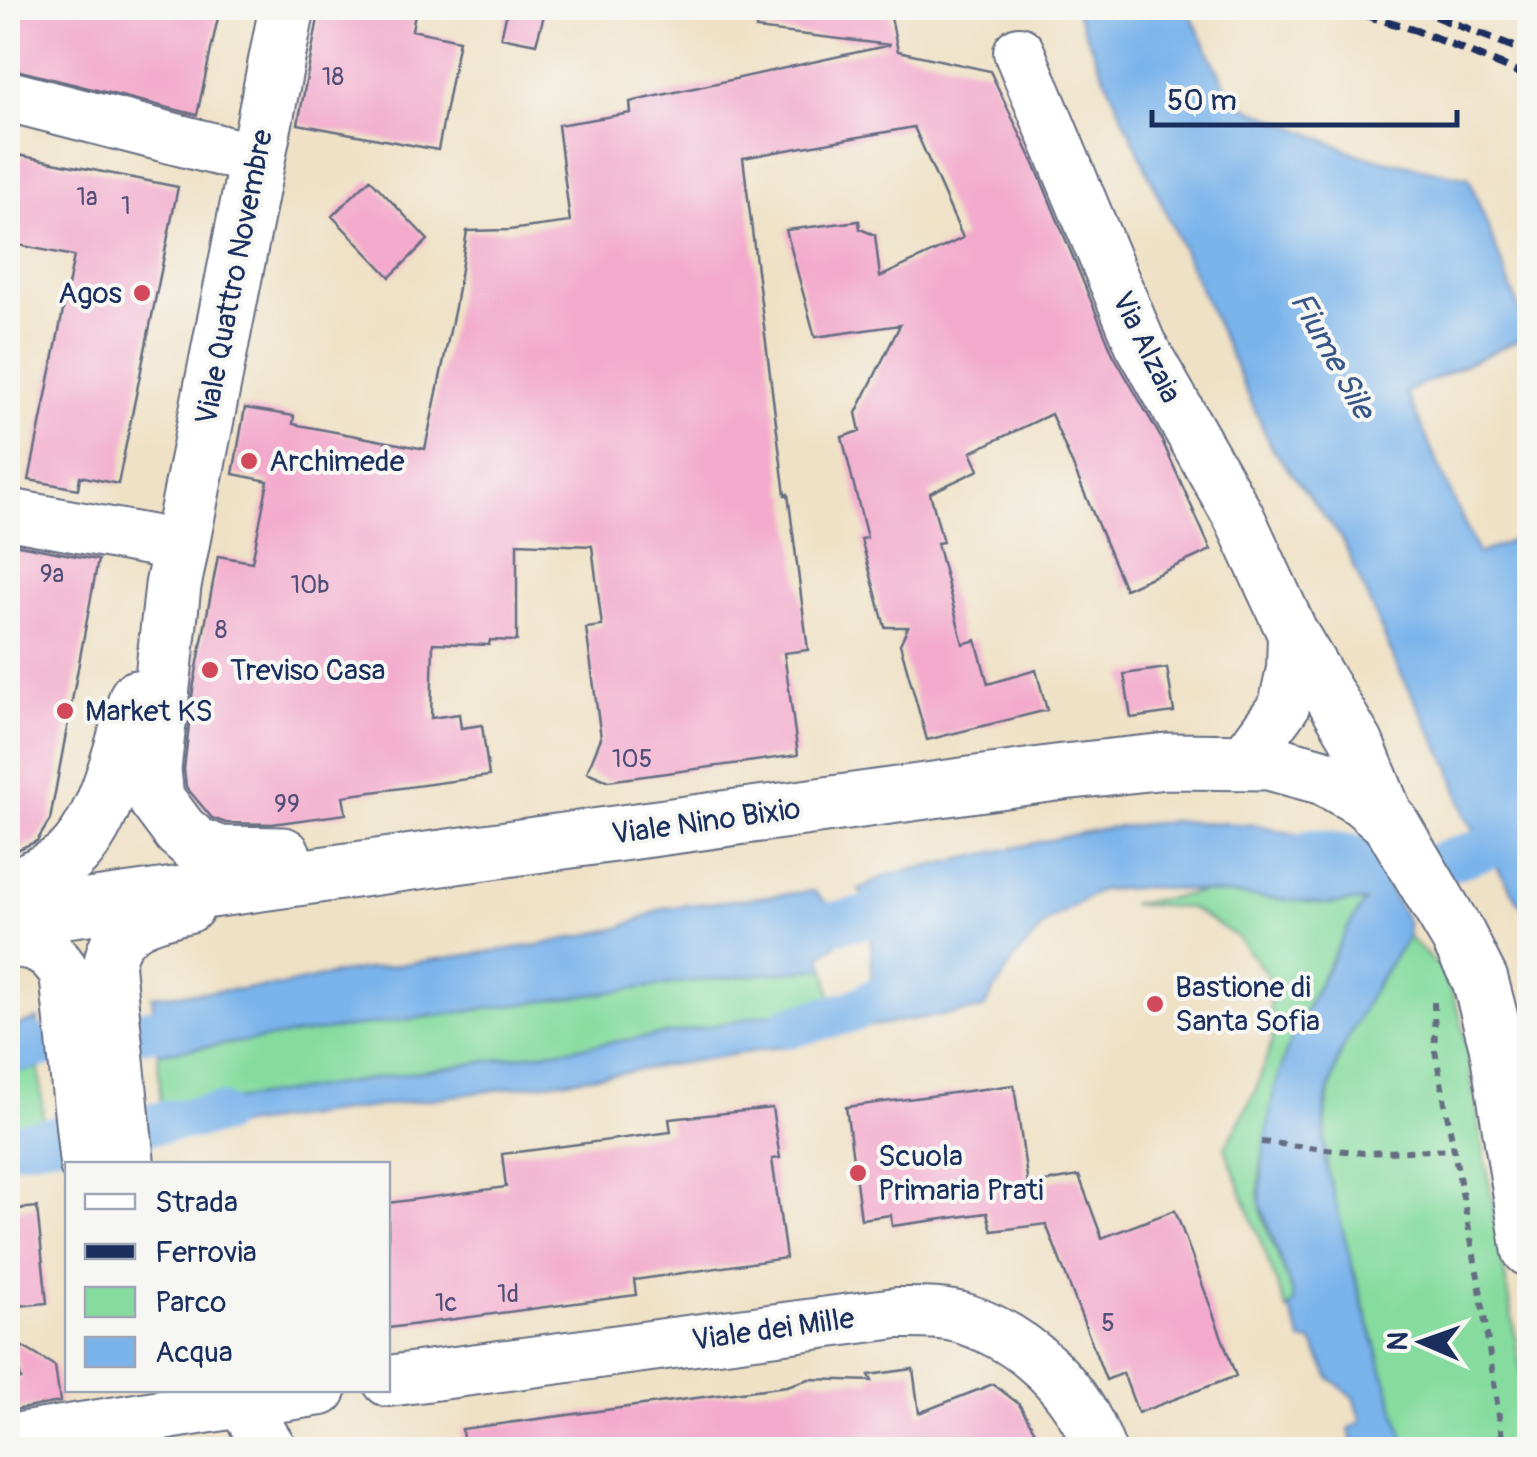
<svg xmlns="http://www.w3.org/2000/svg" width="1537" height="1457" font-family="Pangolin,sans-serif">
<rect width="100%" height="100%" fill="#f6f6f2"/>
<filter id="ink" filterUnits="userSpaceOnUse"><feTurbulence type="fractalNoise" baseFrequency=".01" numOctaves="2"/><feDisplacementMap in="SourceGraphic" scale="20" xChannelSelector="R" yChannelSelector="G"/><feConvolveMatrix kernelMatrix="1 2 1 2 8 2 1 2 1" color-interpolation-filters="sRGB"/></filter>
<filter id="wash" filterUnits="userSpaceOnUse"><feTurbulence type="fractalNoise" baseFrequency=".0048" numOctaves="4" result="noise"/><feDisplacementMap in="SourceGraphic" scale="40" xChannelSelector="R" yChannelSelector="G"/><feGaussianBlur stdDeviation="2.25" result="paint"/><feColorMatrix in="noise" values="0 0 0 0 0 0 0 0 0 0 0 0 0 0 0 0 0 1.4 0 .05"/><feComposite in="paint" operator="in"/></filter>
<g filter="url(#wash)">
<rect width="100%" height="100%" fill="#efe1c5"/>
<path fill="#86dc9f" stroke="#50867e" stroke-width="2.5" d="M1206,892L1328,904L1366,901C1317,975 1280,1054 1266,1142C1262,1160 1257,1185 1260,1203C1264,1230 1283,1265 1292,1291L1294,1303L1287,1310L1225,1148L1255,1092L1273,1039L1267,974L1236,936L1190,908L1130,904Z
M1408,937L1442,969L1461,1017L1529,1418L1530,1449L1407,1450L1333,1200C1308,1090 1348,1025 1408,937Z
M825,968L832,1001L686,1031L161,1111L158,1053L701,980Z
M39,1068L44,1130L8,1134V1073Z"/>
<path fill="#7ab4eb" stroke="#4a72a4" stroke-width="2.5" d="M1074,8H1187L1233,101L1360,155L1469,178L1529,335L1406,392L1478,554L1529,534V913L1522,907L1465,815L1451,769L1398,668L1342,539L1272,448Z
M1175,821L1258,825L1355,849L1364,846L1407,921L1408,937L1376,984L1338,1058L1325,1106V1161L1359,1293L1407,1449H1356L1349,1429L1362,1421L1354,1397L1330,1378L1312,1342L1302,1341L1289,1308L1294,1303L1292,1291L1260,1203L1263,1156L1274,1090L1289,1044L1346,931L1365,901L1328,904L1154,887L1100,890L1046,923L1013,961L983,1009L870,1026C872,986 876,925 859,889L888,875L1100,829Z
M813,891L830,906L836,945L821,956L825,968L701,980L158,1053L152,996L282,986L339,973L538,945L620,928L664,908Z
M832,1001H845L846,1023L818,1028L805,1043L619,1073L162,1136L161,1111L686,1031Z
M38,1019L39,1068L8,1073V1029Z
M44,1130L49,1155L8,1160V1135Z"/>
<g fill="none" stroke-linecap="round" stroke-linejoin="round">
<path stroke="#7ab4eb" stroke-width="42" d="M1313,850L1432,866L1530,834
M774,933L921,908
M789,1027L854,1011L921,973
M8,1052L210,1020
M8,1144L220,1114"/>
</g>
<g id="blocks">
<path fill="#f3aacc" d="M8,8H220L197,115L8,68Z
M320,8H416L412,30L459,40L438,150L298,124Z
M508,8H546L536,44L501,37Z
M757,8H889L898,51L990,71L1037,170L1113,354L1161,438L1211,550L1125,589L1051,414L971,452L979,470L930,493L943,542L937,543L963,644L976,640L988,684L1036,670L1047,710L927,740L900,644L908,627H885L861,539L867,538L842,437L860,431L856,413L900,325L815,337L786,230L859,221L860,229L875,235L880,277L963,238L914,127L743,158L785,495L788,494L808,650L784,653L798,755L608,781L587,772L601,738L586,628L602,626L592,546L517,543V641L490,640L489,645L433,643L431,718L459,714L461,728L482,725L489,776L343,796L346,814L272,824L226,823L212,818L186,787L184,769L193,689L218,556L252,562L268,481L233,474L245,408L294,416L293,424L425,449L455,307L467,231L509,230L570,222L558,125L631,113L630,102L890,45L756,29Z
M8,153L178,187L118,484L80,476L78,489L29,480L74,256L8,243Z
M370,179L428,240L390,277L332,216Z
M8,543L98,560L50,820L37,841L8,854Z
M1167,668L1174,712L1131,718L1124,674Z
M1014,1085L1028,1185L1079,1176L1102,1238L1175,1210L1236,1376L1138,1413L1123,1373L1106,1380L1046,1224L992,1231L987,1213L892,1226L891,1215L861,1219L846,1107Z
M772,1108L780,1158L772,1159L786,1258L634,1280L636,1295L388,1328V1203L506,1187L502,1154L671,1132L669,1119Z
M37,1207L47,1303L8,1307V1210Z
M13,1341L55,1366L60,1402L8,1411V1381L21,1379Z
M913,1369L919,1413L993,1384L1019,1404L1046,1450H464L462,1429L787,1386L809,1379L872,1381L869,1375Z"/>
</g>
</g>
<g filter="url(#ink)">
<use href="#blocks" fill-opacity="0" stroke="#656d82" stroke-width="2.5"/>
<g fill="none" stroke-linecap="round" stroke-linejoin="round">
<g stroke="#656d82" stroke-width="54">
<path id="minor" d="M1019,52L1140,343L1239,517L1293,634L1358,743L1391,823
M8,96L257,160
M8,514L181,546
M1243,762L1284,706L1292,669L1293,634
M8,942C35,942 50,949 65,973L85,1164
M129,1164L109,966C114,923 152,916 189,907
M388,1381L896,1313C918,1313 944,1312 965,1319C1028,1340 1077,1388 1100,1450
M241,1402L321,1390
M8,1440L241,1402L272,1450"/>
</g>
<g stroke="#656d82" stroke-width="59">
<path id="major" d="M283,855L220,854L196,845L180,831L156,799L153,769L173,586L287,8
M8,889C29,880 52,871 70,856C107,822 122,745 137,698
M8,918L1063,772L1167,761L1269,762L1324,777L1363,799L1391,823L1458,936L1480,980L1497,1045L1530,1249"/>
</g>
<path stroke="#656d82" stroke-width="6" stroke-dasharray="8 8" stroke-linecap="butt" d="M1434,1002L1435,1050L1479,1282L1504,1450
M1261,1142L1364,1153L1454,1149"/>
<use href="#minor" stroke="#fff" stroke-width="50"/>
<use href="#major" stroke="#fff" stroke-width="55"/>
<path stroke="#1b2f5e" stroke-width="8" stroke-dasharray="15 8" stroke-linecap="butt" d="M1341,8L1416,30L1530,77
M1414,8L1530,53"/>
</g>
</g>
<g fill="#d1495b" stroke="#f6f6f2" stroke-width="4">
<circle cx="142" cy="293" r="10"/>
<circle cx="249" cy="461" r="10"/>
<circle cx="210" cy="670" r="10"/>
<circle cx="65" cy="711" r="10"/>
<circle cx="1155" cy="1004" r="10"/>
<circle cx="858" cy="1173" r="10"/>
</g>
<g text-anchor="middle" stroke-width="8" stroke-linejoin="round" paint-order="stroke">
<g font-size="25" fill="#514e7a">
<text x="333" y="85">18</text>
<text x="87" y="205">1a</text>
<text x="126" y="214">1</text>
<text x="52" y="582">9a</text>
<text x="310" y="593">10b</text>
<text x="221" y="638">8</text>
<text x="632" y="767">105</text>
<text x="287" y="812">99</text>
<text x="508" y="1302">1d</text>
<text x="446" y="1311">1c</text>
<text x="1108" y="1331">5</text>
</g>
<g font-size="30" fill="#1b2f5e" stroke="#f6f6f2">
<text transform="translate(234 277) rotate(-79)" y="10">Viale Quattro Novembre</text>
<text transform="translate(1147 347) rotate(64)" y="10">Via Alzaia</text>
<text transform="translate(706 821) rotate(-8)" y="10">Viale Nino Bixio</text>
<text transform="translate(773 1329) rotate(-8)" y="10">Viale dei Mille</text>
</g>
<g font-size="30" fill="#1b2f5e" stroke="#f6f6f2" text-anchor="start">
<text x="122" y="303" text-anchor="end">Agos</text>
<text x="269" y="471">Archimede</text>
<text x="230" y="680">Treviso Casa</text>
<text x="85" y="721">Market KS</text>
<text x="1175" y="997">Bastione di<tspan x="1175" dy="34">Santa Sofia</tspan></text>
<text x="878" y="1166">Scuola<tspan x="878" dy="34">Primaria Prati</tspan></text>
</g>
<g font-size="32" font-style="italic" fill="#385788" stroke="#f6f6f2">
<text transform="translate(1333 355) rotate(61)" y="11">Fiume Sile</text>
</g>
</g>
<rect width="1537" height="1457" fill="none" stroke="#f6f6f2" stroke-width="40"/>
<rect x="65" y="1162" width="325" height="230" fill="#f6f6f2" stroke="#9ea6b7" stroke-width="2.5"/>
<rect x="85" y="1194" width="50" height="15" fill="#ffffff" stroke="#9ea6b7" stroke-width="2.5"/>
<text x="155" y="1212" font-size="30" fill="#1b2f5e">Strada</text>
<rect x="85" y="1244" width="50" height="15" fill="#1b2f5e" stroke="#9ea6b7" stroke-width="2.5"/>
<text x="155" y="1262" font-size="30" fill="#1b2f5e">Ferrovia</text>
<rect x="85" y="1287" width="50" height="30" fill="#86dc9f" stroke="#9ea6b7" stroke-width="2.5"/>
<text x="155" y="1312" font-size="30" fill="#1b2f5e">Parco</text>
<rect x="85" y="1337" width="50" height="30" fill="#7ab4eb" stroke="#9ea6b7" stroke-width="2.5"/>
<text x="155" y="1362" font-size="30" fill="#1b2f5e">Acqua</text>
<g transform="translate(1422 1342) rotate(272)" stroke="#f6f6f2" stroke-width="8" paint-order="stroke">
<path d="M0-8L18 38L0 25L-18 38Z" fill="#1b2f5e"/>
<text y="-15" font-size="28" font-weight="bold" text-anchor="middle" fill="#1b2f5e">N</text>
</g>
<path d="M1152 110v15h305v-15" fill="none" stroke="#1b2f5e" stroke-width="5"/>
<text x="1167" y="110" font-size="30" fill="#1b2f5e" stroke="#f6f6f2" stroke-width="8" paint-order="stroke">50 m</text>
</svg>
